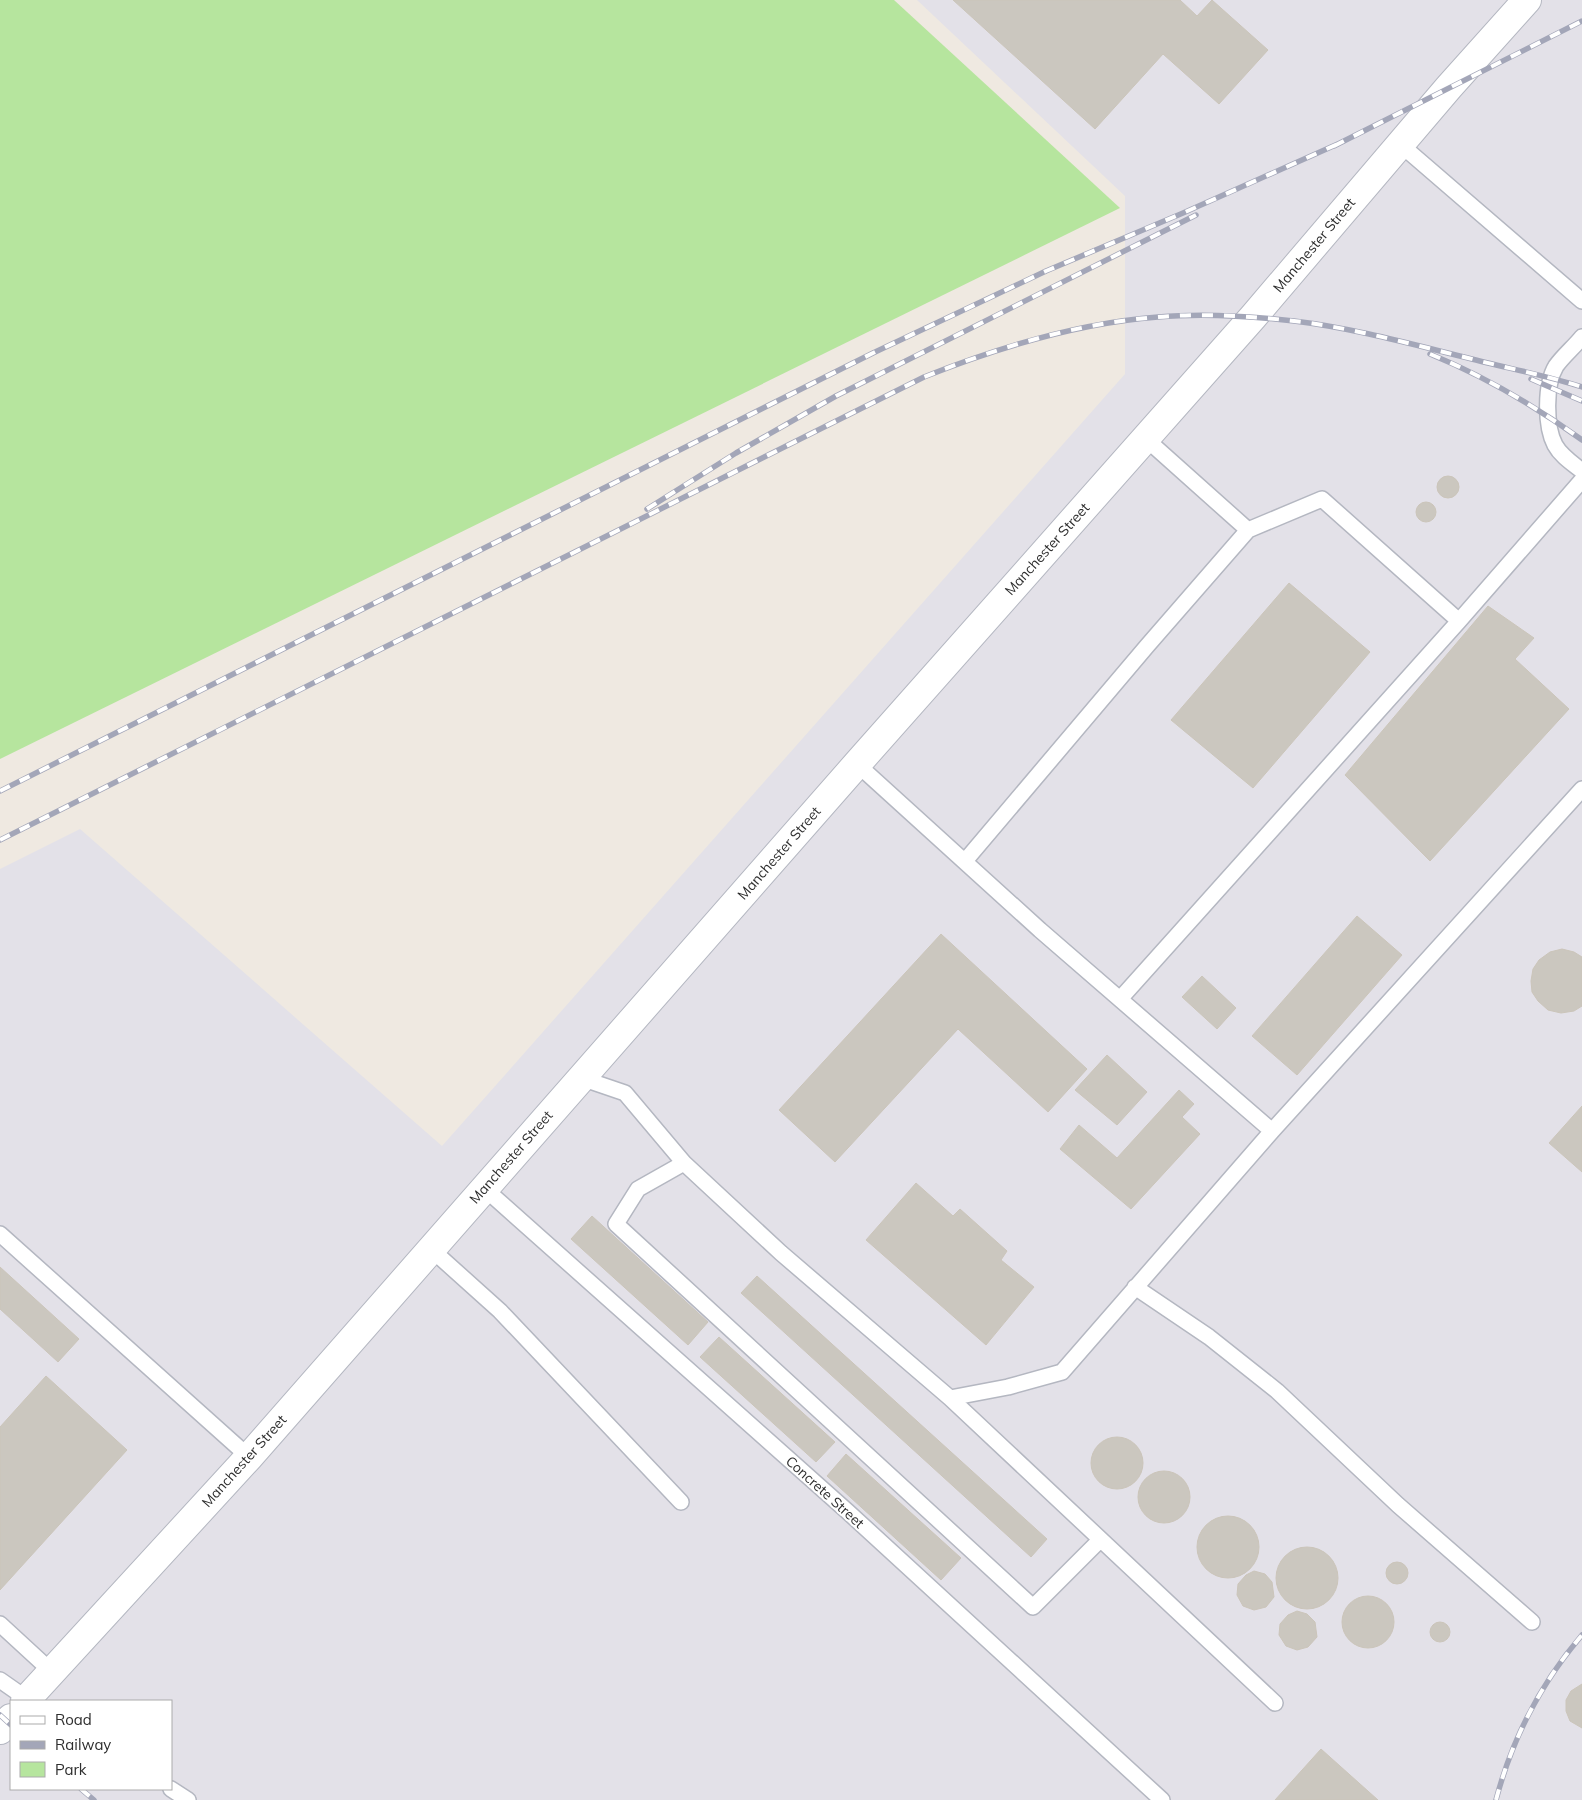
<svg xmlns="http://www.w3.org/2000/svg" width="1582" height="1800" font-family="Mulish,sans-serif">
<rect width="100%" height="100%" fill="#efe9e1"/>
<path fill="#e3e1e8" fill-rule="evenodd" d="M917,0H1582V1800H0V869L80,829L442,1146L1125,374V196ZM11,1701H171V1789H11Z"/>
<path fill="#b6e59e" d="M0,0H894L1120,208L0,759Z"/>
<path fill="#cbc7bf" stroke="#cbc5ba" d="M953,0H1180L1197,16L1212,0L1268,50L1219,104L1163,54L1095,129Z
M1437 487a11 11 0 1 1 22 0a11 11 0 1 1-22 0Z
M1416 512a10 10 0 1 1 20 0a10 10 0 1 1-20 0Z
M1289,583L1370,652L1253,788L1171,720Z
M1488,606L1534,638L1515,659L1569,709L1430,861L1345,775Z
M1357,916L1402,955L1297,1075L1252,1036Z
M941,934L1087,1069L1048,1112L958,1029L835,1162L779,1110Z
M1562,949L1574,952L1582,957V1006L1574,1011L1561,1013L1548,1010L1538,1001L1532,992L1531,981L1533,969L1539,960L1550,952Z
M1202,976L1236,1008L1217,1029L1182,997Z
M1107,1055L1147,1092L1117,1125L1075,1090Z
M1179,1090L1194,1104L1182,1117L1200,1134L1131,1209L1060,1149L1079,1125L1117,1158Z
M1582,1106V1172L1549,1143Z
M916,1183L953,1216L960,1209L1007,1251L1001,1260L1034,1287L986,1345L866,1240Z
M592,1216L708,1322L688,1345L571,1239Z
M0,1267L79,1339L58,1362L0,1309Z
M757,1276L1047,1539L1031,1557L741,1293Z
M719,1337L835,1442L816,1462L700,1357Z
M46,1376L127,1450L0,1590V1427Z
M1091 1463a26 26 0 1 1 52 0a26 26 0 1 1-52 0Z
M846,1454L961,1558L941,1580L827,1476Z
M1138 1497a26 26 0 1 1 52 0a26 26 0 1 1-52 0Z
M1197 1547a31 31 0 1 1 62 0a31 31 0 1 1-62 0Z
M1276 1578a31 31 0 1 1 62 0a31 31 0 1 1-62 0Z
M1386 1573a11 11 0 1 1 22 0a11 11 0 1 1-22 0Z
M1254,1571L1265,1574L1272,1582L1274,1597L1266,1607L1254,1610L1243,1606L1237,1595L1238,1584L1246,1575Z
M1342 1622a26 26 0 1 1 52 0a26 26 0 1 1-52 0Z
M1297,1611L1307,1614L1315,1622L1317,1637L1308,1647L1297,1650L1286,1646L1279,1635L1280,1624L1288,1615Z
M1430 1632a10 10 0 1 1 20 0a10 10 0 1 1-20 0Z
M1582,1684V1728L1570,1721L1566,1711V1700L1571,1691Z
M1321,1749L1378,1800H1275Z"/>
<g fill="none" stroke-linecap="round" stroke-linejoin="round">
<g stroke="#b4b7c1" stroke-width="18">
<path id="lane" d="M1400,144L1582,301
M1582,337C1574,347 1563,356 1556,366C1545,384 1545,426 1555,445C1561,456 1572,463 1582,471
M1145,438L1248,530L1322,499L1459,621
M857,764L1040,930L1272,1131
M965,861L1147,646L1248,530
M1120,999L1459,621L1582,480
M581,1078L625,1093L684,1163L781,1253L950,1398L1275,1703
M684,1163L638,1189L616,1224L1033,1607L1100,1540
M484,1188L847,1511L1162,1800
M0,1234L249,1457
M431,1249L500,1311L681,1502
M1135,1287L1209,1337L1277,1391L1398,1505L1532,1622
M950,1398L1008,1387L1062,1372L1272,1131L1582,789
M0,1624L51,1671
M0,1680L30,1701
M171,1789L188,1800"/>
</g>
<g stroke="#b4b7c1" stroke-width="30">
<path id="secondary" d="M25,1701L249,1457L857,764L1253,317L1449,87L1527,0
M0,1730L11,1718"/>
</g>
<use href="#lane" stroke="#fff" stroke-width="15"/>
<use href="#secondary" stroke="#fff" stroke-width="28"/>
<g stroke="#a3a6b8" stroke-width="5.5">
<path id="rail" d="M1334,146L1582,21
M1430,354C1484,376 1535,406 1582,440
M1531,379L1582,401
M647,509L736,453L836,396L1196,215
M0,791L873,353L1046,271L1183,213L1340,143
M0,840L924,377C999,347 1078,323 1158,317C1203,313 1250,316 1294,321C1353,328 1411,344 1468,358C1506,368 1545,375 1582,387
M0,1715L11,1725
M81,1789L94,1800
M1496,1800C1512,1739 1541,1683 1582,1635"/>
</g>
<use href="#rail" stroke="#fff" stroke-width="4" stroke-dasharray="11" stroke-linecap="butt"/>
</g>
<g text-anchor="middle" stroke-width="4" stroke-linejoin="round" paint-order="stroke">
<g font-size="14" fill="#2e2e2e" stroke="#fff">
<text transform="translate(1314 245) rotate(-50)" y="5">Manchester Street</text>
<text transform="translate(1047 549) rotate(-48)" y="5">Manchester Street</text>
<text transform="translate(779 853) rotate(-49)" y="5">Manchester Street</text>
<text transform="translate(511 1157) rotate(-49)" y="5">Manchester Street</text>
<text transform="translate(244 1461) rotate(-48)" y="5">Manchester Street</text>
<text transform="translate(825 1492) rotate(42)" y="5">Concrete Street</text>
</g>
</g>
<rect x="10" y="1700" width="162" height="90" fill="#ffffff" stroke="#ababab"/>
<rect x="20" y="1716" width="25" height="8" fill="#ffffff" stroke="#ababab"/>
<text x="55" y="1725" font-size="15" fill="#2e2e2e">Road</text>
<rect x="20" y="1741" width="25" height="8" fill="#a3a6b8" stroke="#ababab"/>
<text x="55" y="1750" font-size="15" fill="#2e2e2e">Railway</text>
<rect x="20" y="1762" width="25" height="15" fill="#b6e59e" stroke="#ababab"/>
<text x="55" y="1775" font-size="15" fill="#2e2e2e">Park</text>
</svg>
